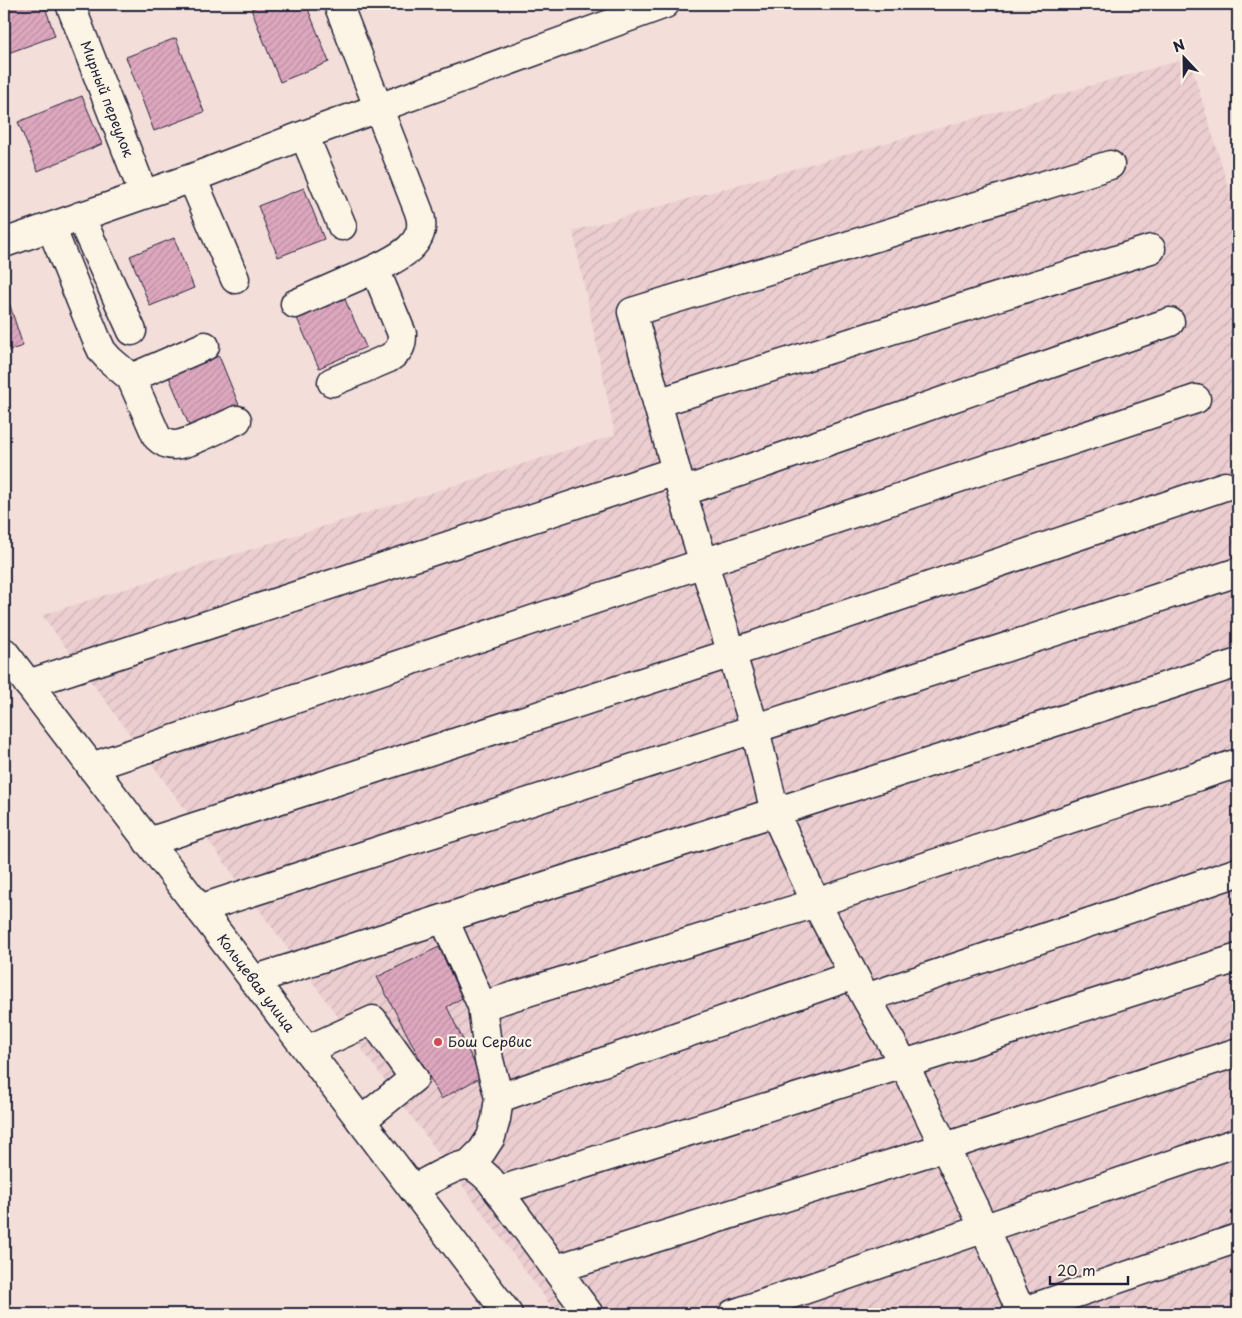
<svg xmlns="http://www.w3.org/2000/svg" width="1242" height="1318" font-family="'Playpen Sans',sans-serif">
<defs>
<pattern id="industrial-furrows" width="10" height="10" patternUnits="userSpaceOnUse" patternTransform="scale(1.25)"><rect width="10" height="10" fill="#ecced1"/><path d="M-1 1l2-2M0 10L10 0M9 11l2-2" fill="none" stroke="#cab1b4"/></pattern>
<pattern id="building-hatch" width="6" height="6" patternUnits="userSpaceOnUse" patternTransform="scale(1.25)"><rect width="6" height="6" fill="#dda7be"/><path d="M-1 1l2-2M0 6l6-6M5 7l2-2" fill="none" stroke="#bd8fa4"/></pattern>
</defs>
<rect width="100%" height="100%" fill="#f3ded9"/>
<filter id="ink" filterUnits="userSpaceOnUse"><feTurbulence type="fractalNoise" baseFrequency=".02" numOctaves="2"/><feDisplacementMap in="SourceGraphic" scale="10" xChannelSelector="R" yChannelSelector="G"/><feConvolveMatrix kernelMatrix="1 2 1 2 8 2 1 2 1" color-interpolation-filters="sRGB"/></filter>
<g filter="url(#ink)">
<path fill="url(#industrial-furrows)" d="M1189,58L1238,218V1314H557L42,615L615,435L573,231Z"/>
<path fill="url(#building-hatch)" stroke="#22223b" d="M4,4H44L55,36L8,53L4,41Z
M263,4H306L329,62L280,82L251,9Z
M176,38L204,112L154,131L126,57Z
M82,96L102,144L38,171L18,122Z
M304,188L324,239L278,257L258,206Z
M174,238L194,288L150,306L130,256Z
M4,287L23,346L4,352Z
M343,295L366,347L319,368L296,316Z
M219,356L241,410L191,430L169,377Z
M439,947L462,998L447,1007L481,1077L441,1099L377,977Z"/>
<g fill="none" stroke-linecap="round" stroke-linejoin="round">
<g stroke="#22223b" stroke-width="31">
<path id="minor" d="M70,4L144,195
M304,135L342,226
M1110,165L632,312L682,492L1170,322
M192,178L235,279
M80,216L132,331
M51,227L96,338L102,351L110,360L131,378L157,437C162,442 167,445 174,445C188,445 223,426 237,420
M4,243L192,178L304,135L665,4
M295,304L375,269
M131,378L205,346
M332,382L389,358C400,351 402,346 402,334L375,269C398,258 430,243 419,212L338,4
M657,403L1151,249
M682,492L755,729L775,813L816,903L866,998L1238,872
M28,684L676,471
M91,767L1196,399
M148,842L732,653L1225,486
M199,909L1238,572
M444,919L482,1006L489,1060L499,1098L496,1119L491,1137L482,1151L468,1165
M253,980L1238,663
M482,1006L816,903L1238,763
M307,1050L373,1020L414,1078L361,1121
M499,1098L854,975
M413,1189C425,1183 454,1165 467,1165C476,1166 484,1174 490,1180L589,1314
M498,1191L904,1064L866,998
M556,1269L945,1147L1238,1052
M733,1314L1238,1142
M1015,1314L1238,1238
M1022,1314L984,1228L904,1064L1238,958"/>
</g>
<g stroke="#22223b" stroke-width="31">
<path id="major" d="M4,652L508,1314"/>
</g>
<use href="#minor" stroke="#fcf5e5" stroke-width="28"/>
<use href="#major" stroke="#fcf5e5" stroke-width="28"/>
</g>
</g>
<circle fill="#d1495b" stroke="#fcf5e5" stroke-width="2" cx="438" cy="1042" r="5"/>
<g text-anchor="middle" stroke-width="4.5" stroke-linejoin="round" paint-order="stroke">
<g font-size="14" fill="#22223b" stroke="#fcf5e5">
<text transform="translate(107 99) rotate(69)" y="5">Мирный переулок</text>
<text transform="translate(256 983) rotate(53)" y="5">Кольцевая улица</text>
</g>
<g font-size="14" fill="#22223b" stroke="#fcf5e5" text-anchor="start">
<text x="448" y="1047">Бош Сервис</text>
</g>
</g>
<rect width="1242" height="1318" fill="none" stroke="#fcf5e5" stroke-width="20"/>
<rect x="10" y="10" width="1222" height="1298" fill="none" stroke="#22223b" stroke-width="2" filter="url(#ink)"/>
<g transform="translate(1184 58) rotate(338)" stroke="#fcf5e5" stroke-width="4" paint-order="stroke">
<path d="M0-4L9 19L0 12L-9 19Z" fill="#22223b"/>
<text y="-8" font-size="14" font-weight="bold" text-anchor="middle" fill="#22223b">N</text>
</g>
<path d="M1050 1276v8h78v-8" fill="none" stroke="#22223b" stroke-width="2.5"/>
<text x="1057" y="1276" font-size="15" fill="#22223b" stroke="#fcf5e5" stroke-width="4" paint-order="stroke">20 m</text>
</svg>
